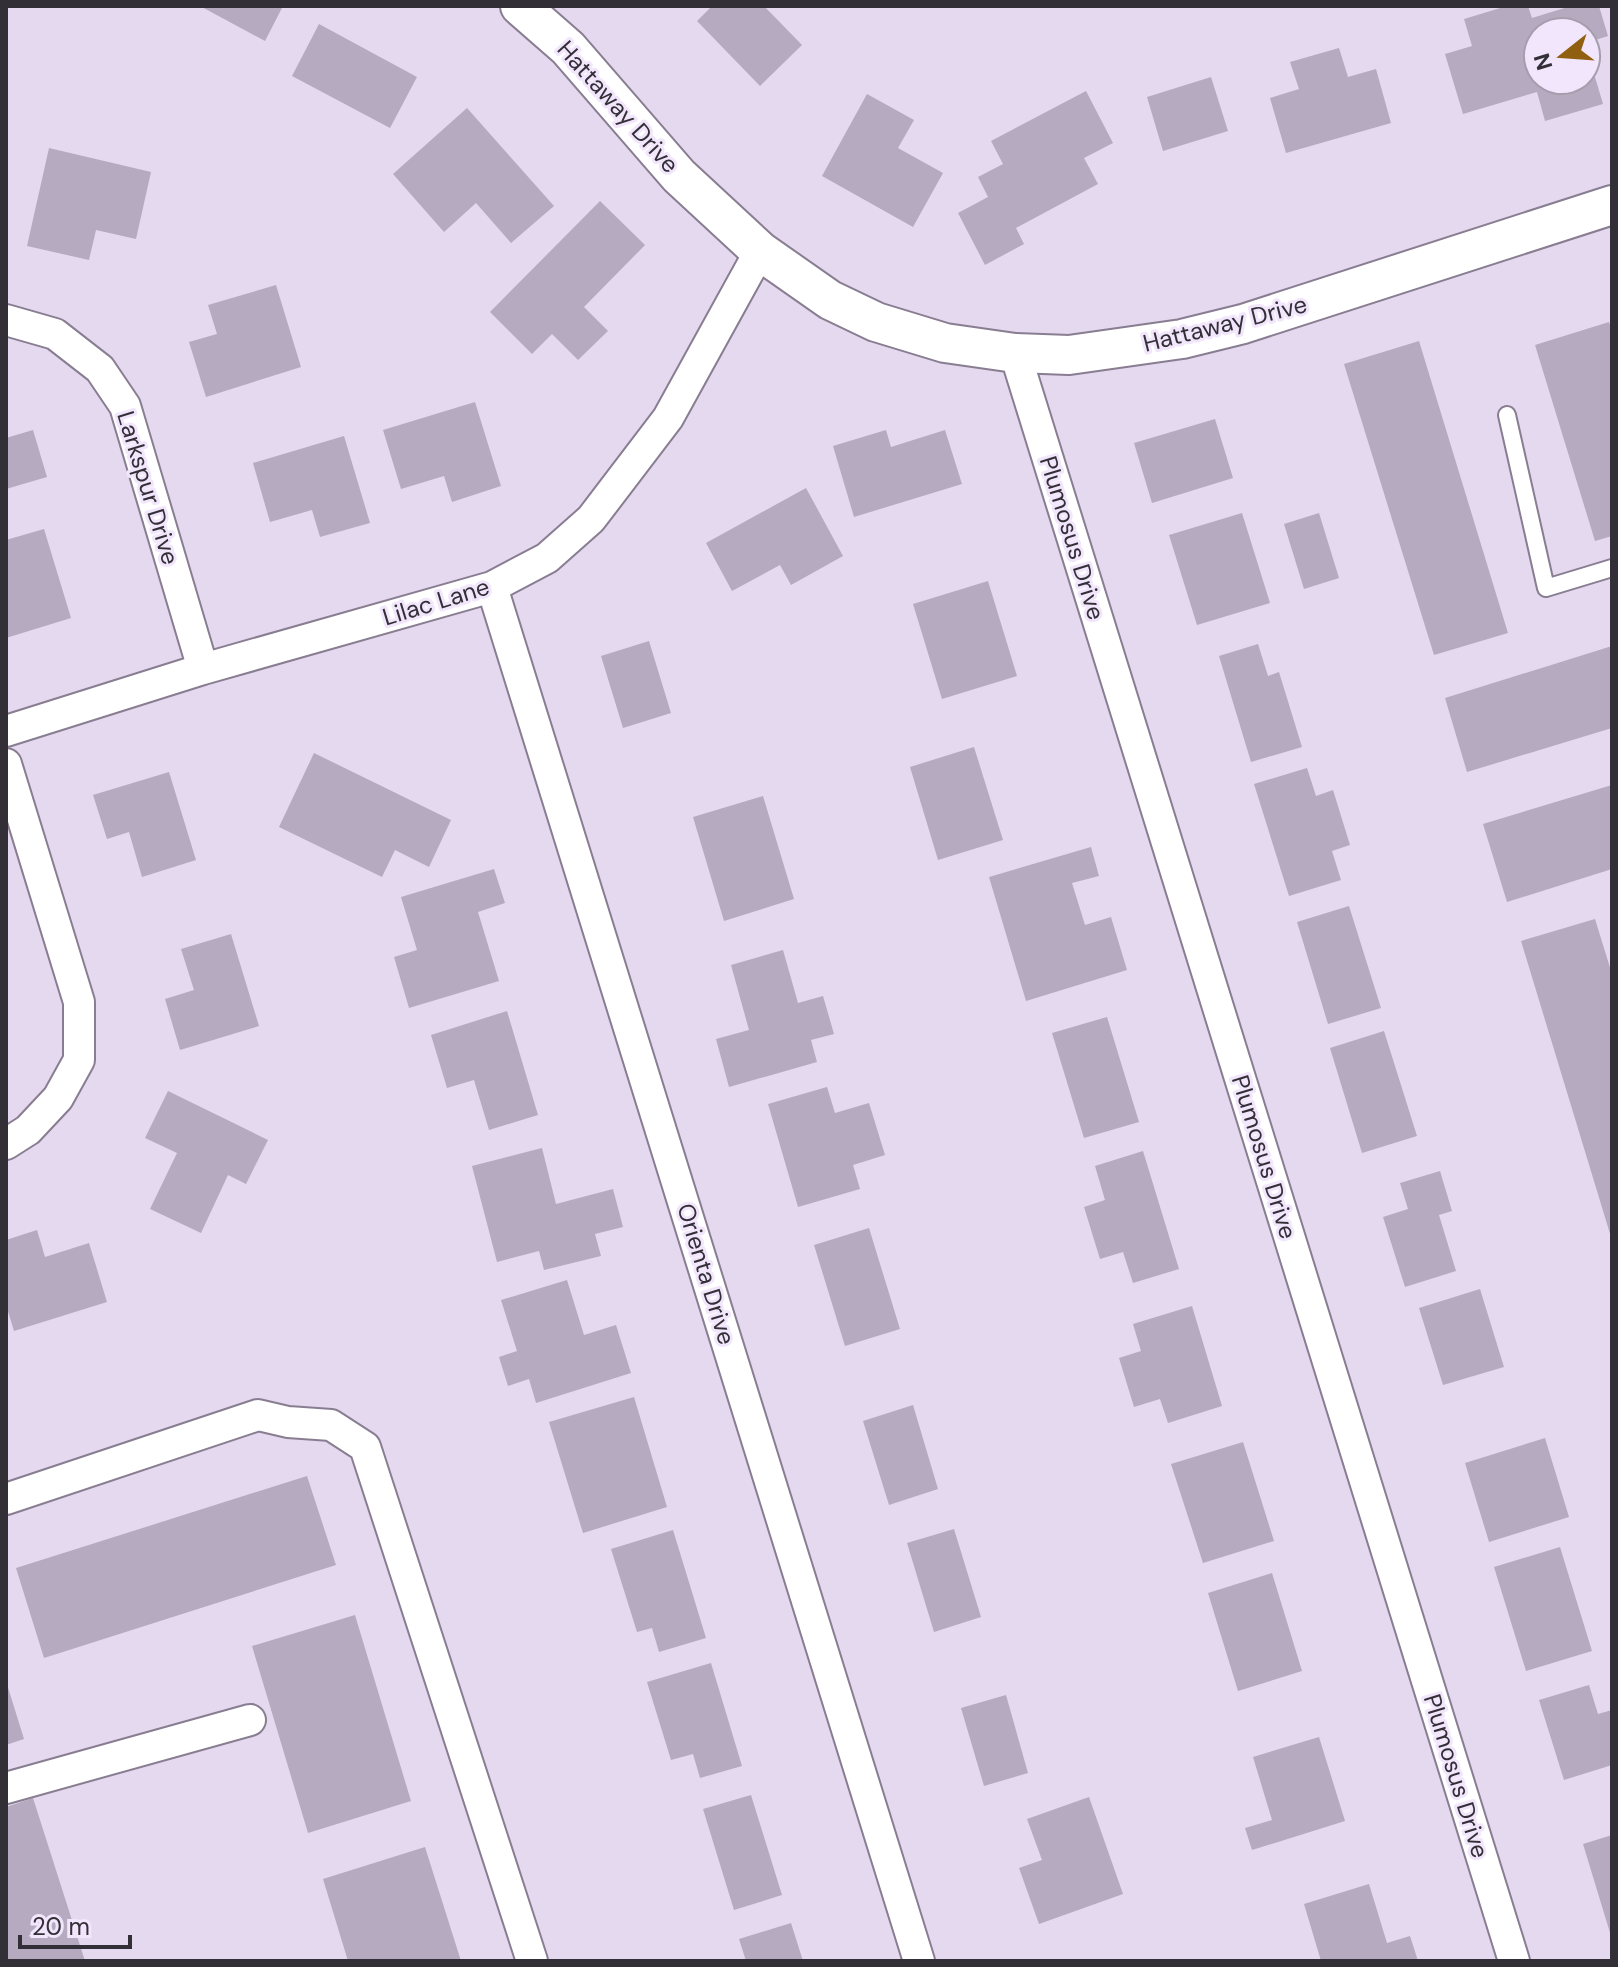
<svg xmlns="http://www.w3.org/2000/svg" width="1618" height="1967" font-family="'DM Sans',sans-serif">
<rect width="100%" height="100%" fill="#e4d9ee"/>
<path fill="#b5aabf" d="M200,6H283L265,41Z
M712,6H764L802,45L760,86L697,21Z
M1507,6H1528L1532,18L1571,6H1599L1608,36L1586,43V32H1538V80H1586L1587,50L1603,104L1545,121L1537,92L1463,114L1445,54L1472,46L1464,19Z
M319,24L417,77L390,128L292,76Z
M1339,48L1348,77L1376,69L1391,123L1286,153L1270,98L1299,89L1290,62Z
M1211,77L1228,131L1163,151L1147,97Z
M1086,91L1113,143L1084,158L1098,184L1016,228L1024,244L985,265L958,213L988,197L978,177L1003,164L991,141Z
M867,94L914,120L898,148L943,173L913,227L822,176Z
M467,108L554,206L511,243L476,203L444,232L393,174Z
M49,148L151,172L136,239L96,230L89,260L27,246Z
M600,201L645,245L584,307L608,331L578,360L552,334L532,354L490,312Z
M276,285L301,367L206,397L189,342L217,334L208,305Z
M1609,322L1612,331V536L1595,541L1535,345Z
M1419,341L1508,633L1434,655L1344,364Z
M475,402L501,486L452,502L444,476L401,489L383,430Z
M1215,419L1233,478L1152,503L1134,443Z
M33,430L47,477L6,489V438Z
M886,430L891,447L945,430L962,484L854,517L833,446Z
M344,436L370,523L320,537L312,510L270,522L253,463Z
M806,488L843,556L791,585L780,565L732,591L706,543Z
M1242,513L1270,603L1197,625L1169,535Z
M1319,513L1339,578L1304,589L1284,524Z
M44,529L71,618L6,638V540Z
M988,581L1017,676L942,699L913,604Z
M649,641L671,713L623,728L601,656Z
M1258,644L1268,676L1279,672L1302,747L1251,762L1219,656Z
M1612,646V728L1467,772L1445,698Z
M974,747L1003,840L938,860L910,767Z
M314,753L451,820L429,867L395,850L382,877L279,827Z
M1307,768L1316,796L1333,790L1350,845L1332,851L1341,880L1289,896L1254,784Z
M169,772L196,860L142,877L129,832L107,839L93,795Z
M1612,785V869L1507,902L1483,824Z
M763,796L794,899L724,921L693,817Z
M1091,847L1099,876L1072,883L1085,925L1111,917L1127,970L1026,1001L989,877Z
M494,869L505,903L478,912L499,981L409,1008L394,957L417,950L401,897Z
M1349,906L1381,1008L1328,1024L1297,922Z
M1595,919L1612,974L1611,1237L1521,941Z
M231,934L259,1026L180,1050L165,999L194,990L181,949Z
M783,950L798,1003L823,996L834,1034L811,1040L817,1062L729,1087L716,1039L749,1030L731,965Z
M507,1011L538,1115L489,1130L474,1080L447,1088L431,1035Z
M1107,1017L1139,1122L1084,1138L1052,1033Z
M1384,1031L1417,1136L1362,1153L1330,1048Z
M827,1087L835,1113L869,1103L885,1155L853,1165L860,1189L798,1207L768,1104Z
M168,1091L268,1140L246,1184L228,1175L201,1233L150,1209L177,1153L145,1138Z
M542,1148L556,1204L613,1189L623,1227L595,1234L601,1256L544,1270L539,1251L497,1262L472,1166Z
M1143,1151L1179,1269L1133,1283L1123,1252L1100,1259L1084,1207L1105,1200L1095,1166Z
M1440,1171L1452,1211L1439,1215L1456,1271L1405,1287L1383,1217L1408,1209L1400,1183Z
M869,1228L900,1329L845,1346L814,1245Z
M37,1230L45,1257L89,1243L107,1302L14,1331L6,1305V1240Z
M567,1280L584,1335L616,1325L631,1373L536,1403L529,1379L508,1386L499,1357L517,1351L501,1300Z
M1480,1289L1504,1367L1443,1385L1419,1308Z
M1192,1306L1222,1406L1168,1423L1160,1399L1134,1407L1119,1358L1141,1351L1133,1324Z
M634,1397L667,1507L583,1533L549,1422Z
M913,1405L938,1489L889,1505L863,1421Z
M1545,1438L1569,1517L1489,1542L1465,1463Z
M1243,1442L1274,1541L1203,1563L1171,1464Z
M307,1476L336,1565L44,1658L16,1568Z
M954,1529L981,1617L934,1632L907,1543Z
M673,1530L706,1638L659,1652L652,1628L637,1632L611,1549Z
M1560,1547L1592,1651L1526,1671L1494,1567Z
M1272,1573L1302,1671L1238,1691L1208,1593Z
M355,1615L411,1801L308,1833L252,1646Z
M711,1663L742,1766L700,1778L693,1754L671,1760L647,1682Z
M6,1681L24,1739L6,1745Z
M1589,1685L1598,1714L1612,1710V1765L1564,1780L1539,1700Z
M1006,1695L1028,1773L984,1786L961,1708Z
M1319,1737L1345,1821L1252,1850L1245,1828L1272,1820L1253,1757Z
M751,1795L782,1895L734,1910L703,1809Z
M1089,1797L1123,1894L1039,1924L1019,1868L1042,1860L1027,1819Z
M33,1798L85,1961H6V1807Z
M1612,1835V1936H1611L1583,1844Z
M425,1847L461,1961H348L323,1879Z
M1369,1884L1387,1943L1410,1936L1418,1961H1321L1304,1904Z
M791,1923L803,1961H746L739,1939Z"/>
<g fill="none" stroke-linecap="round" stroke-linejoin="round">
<g stroke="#887d91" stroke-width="20">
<path id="service" d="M1507,415L1546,588L1612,568"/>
</g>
<g stroke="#887d91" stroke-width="34">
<path id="minor" d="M6,320L55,334L100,369L125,406L203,669
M1015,353L1514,1961
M492,587L919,1961
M6,731L203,669L492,587L547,558L591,519L668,418L760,251
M6,764L79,1002V1060L58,1098L28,1130L6,1144
M6,1499L258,1415L288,1422L331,1425L365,1447L532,1961
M6,1788L250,1720"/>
</g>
<g stroke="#887d91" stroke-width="42">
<path id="tertiary" d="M520,6L568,48L679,176L760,251L830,300L876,322L945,343L1015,353L1069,355L1182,339L1243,324L1612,205"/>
</g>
<use href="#service" stroke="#fff" stroke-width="16"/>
<use href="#minor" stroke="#fff" stroke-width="30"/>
<use href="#tertiary" stroke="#fff" stroke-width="38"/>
</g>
<g text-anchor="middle" stroke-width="6" stroke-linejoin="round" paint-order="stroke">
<g font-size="24" fill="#332f37" stroke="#f2e6fc">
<text transform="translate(618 107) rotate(48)" y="8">Hattaway Drive</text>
<text transform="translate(1225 324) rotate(-14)" y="8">Hattaway Drive</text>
<text transform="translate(148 488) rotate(73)" y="8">Larkspur Drive</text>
<text transform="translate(1072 538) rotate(73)" y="8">Plumosus Drive</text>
<text transform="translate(436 602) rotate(-17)" y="8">Lilac Lane</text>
<text transform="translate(1264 1157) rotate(73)" y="8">Plumosus Drive</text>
<text transform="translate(706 1274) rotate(73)" y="8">Orienta Drive</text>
<text transform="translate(1456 1776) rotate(73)" y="8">Plumosus Drive</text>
</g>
</g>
<rect width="1618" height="1967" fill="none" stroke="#332f37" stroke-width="16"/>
<g transform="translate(1562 56) rotate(253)"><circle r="38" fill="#f2e6fc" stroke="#a69dad" stroke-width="2"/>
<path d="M0-6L14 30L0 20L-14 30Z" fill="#915f10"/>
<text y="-12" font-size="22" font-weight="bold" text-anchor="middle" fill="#332f37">N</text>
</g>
<path d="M20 1935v12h110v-12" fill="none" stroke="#332f37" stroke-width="4"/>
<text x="32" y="1935" font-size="24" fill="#332f37" stroke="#f2e6fc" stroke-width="6" paint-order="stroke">20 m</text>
</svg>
